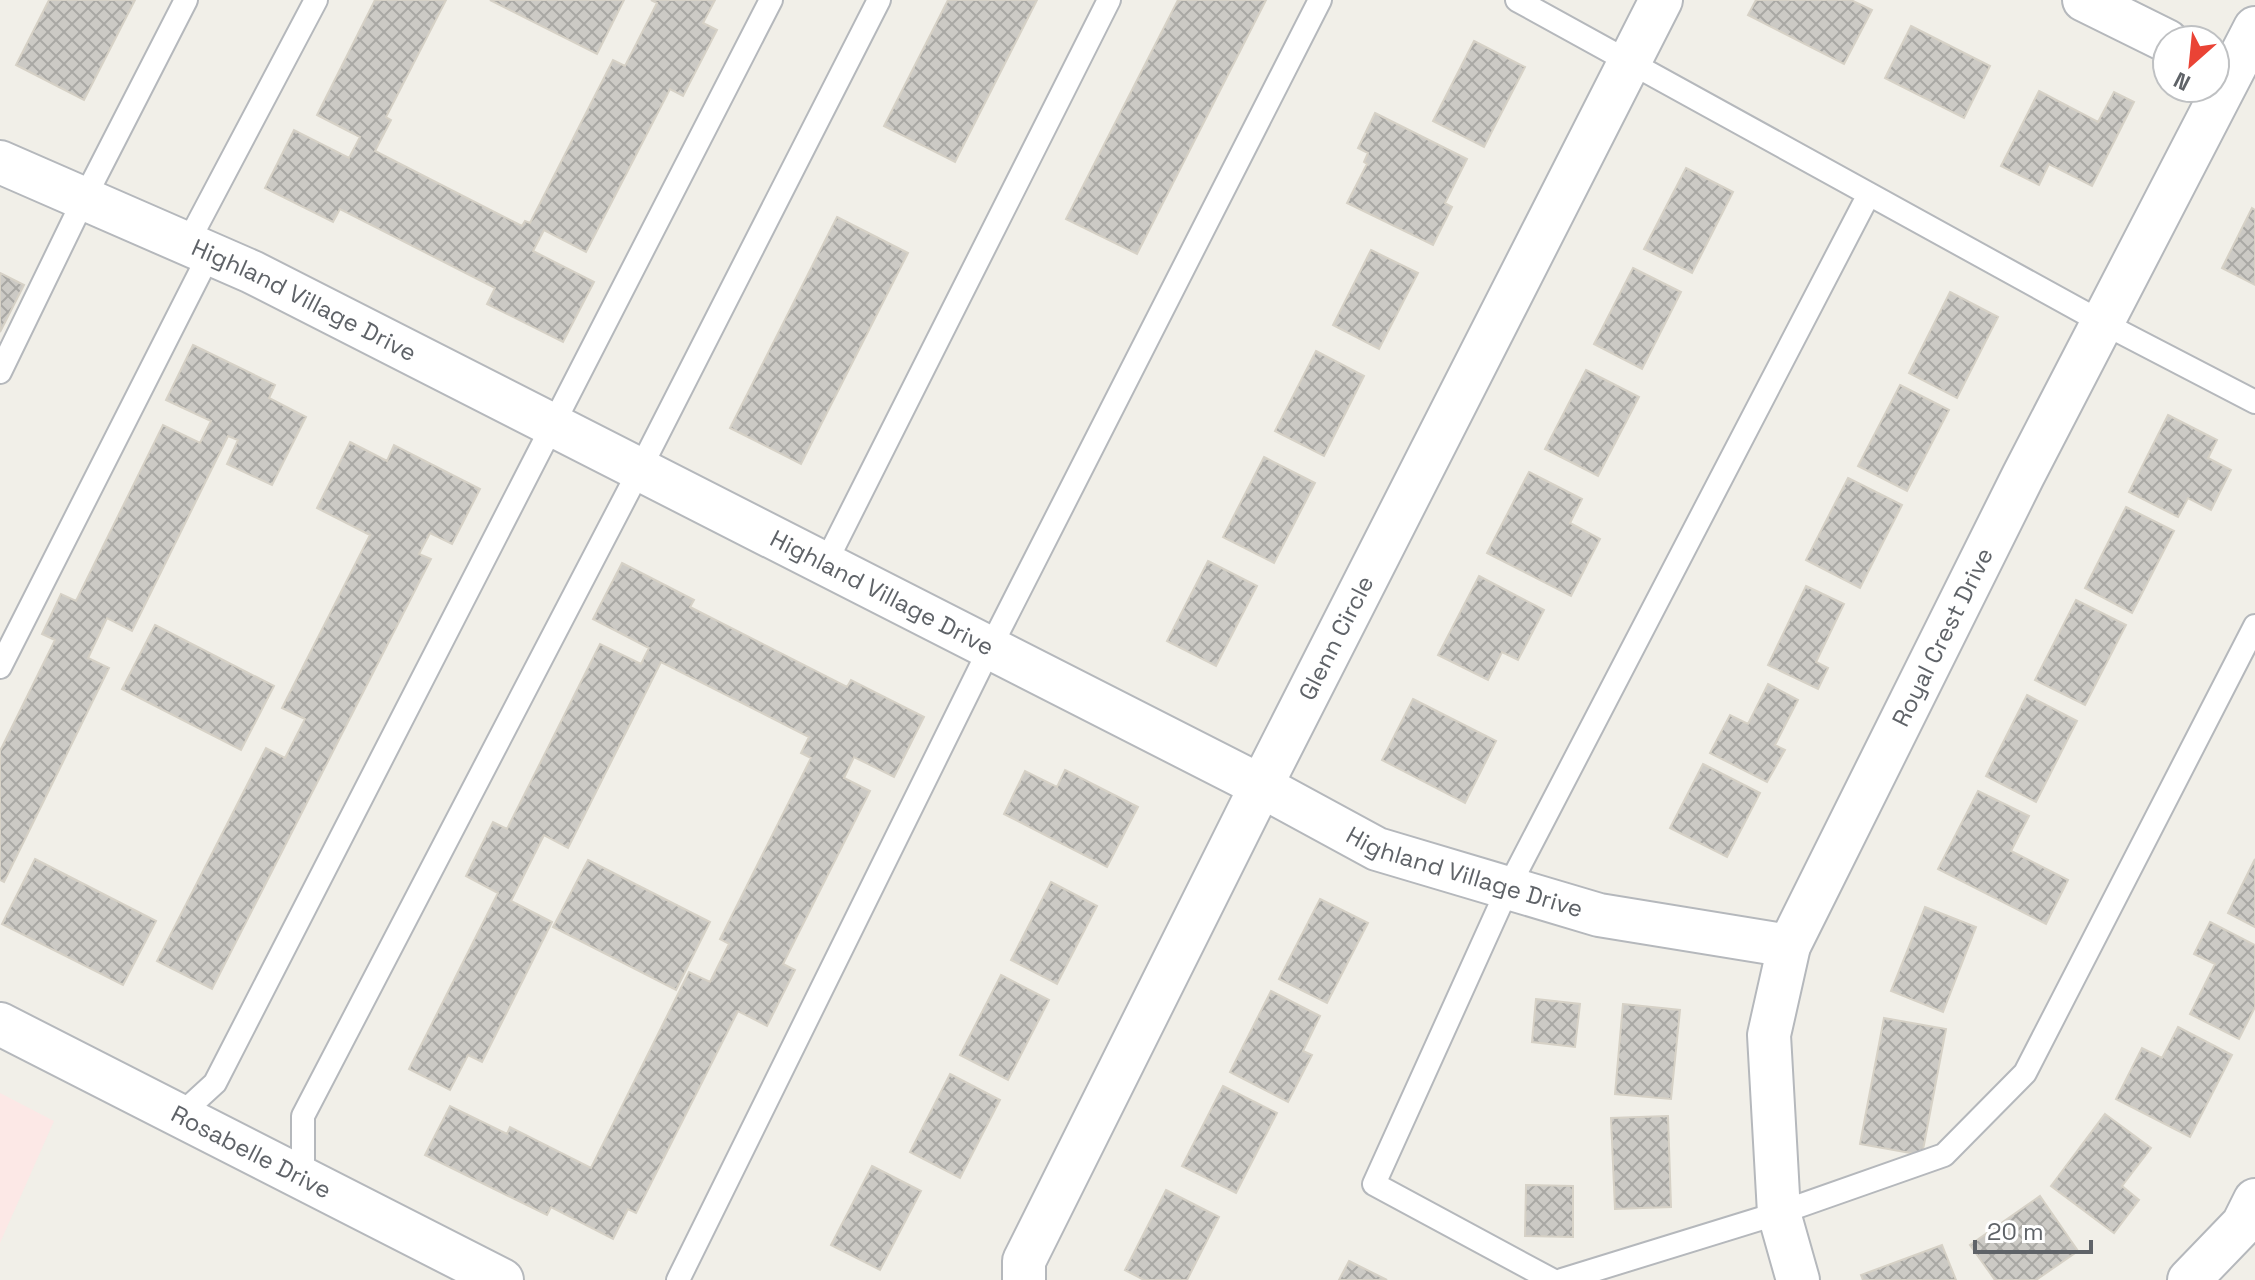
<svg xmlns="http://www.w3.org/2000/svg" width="2255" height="1280" font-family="'Space Grotesk',sans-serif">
<defs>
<pattern id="building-cross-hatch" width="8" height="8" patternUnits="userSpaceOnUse" patternTransform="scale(2)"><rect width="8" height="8" fill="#cccac5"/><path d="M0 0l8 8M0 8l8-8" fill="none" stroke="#a9a8a4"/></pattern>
</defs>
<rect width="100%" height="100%" fill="#f1efe8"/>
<path fill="#fce8e6" d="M0,1093L54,1121L0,1243Z"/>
<path fill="url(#building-cross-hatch)" stroke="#d6d1c6" stroke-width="2" d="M49,0H135L84,100L16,65Z
M375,0H446L386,117L391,120L375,151L522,226L525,221L530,223L613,60L625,66L657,3L651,0H715L703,23L717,30L683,96L670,89L586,252L544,230L533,251L594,282L563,342L487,304L495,288L340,209L333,222L265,188L294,130L349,158L360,137L317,115Z
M490,0H624L597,54Z
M948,0H1037L955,162L884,126Z
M1178,0H1266L1137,254L1066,219Z
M1756,0H1851L1872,10L1844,64L1748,15Z
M1911,26L1990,66L1964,118L1885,78Z
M1474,41L1525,67L1484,147L1433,121Z
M2039,91L2098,122L2114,92L2134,102L2092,186L2049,164L2039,185L2001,166Z
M1375,113L1467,159L1445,203L1452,207L1433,245L1347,203L1367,164L1364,162L1368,153L1358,148Z
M1686,168L1733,192L1692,273L1644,249Z
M2252,208L2255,210V285L2222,268Z
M837,217L908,253L801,464L730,428Z
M1371,250L1418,273L1379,349L1333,325Z
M1633,268L1681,292L1642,369L1594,344Z
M0,273L24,285L0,332Z
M1950,292L1998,317L1957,398L1909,373Z
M193,345L275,385L269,398L306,417L272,485L227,464L238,440L228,436L132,631L107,618L88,658L109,668L4,882L0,880V751L55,640L42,634L61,594L76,601L163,425L200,443L211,421L166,400Z
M1316,351L1364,376L1324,456L1275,431Z
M1586,370L1639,397L1598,476L1545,449Z
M1900,385L1949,410L1907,491L1858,466Z
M2168,415L2217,440L2208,458L2231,470L2211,510L2188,498L2178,517L2129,492Z
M350,442L387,461L394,445L480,489L452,544L430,533L419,554L431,559L212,989L157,961L266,748L285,758L305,719L282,708L370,535L317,508Z
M1264,457L1315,483L1274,563L1223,537Z
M1529,472L1582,499L1570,523L1600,539L1571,596L1487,553Z
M1848,478L1902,505L1860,588L1806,560Z
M2126,507L2174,531L2132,613L2085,588Z
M1208,561L1257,586L1216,666L1167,641Z
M622,563L694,600L690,607L847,687L851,680L924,717L894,777L854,757L844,778L870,791L783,964L795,970L767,1026L738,1011L636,1213L628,1209L613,1239L551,1207L547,1215L425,1155L450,1106L507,1134L510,1127L591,1168L689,972L710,982L729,944L720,939L811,758L801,753L809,737L661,662L568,848L544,835L511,901L552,922L482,1062L468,1055L450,1090L409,1069L498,893L466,876L493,822L507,829L600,644L641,664L649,648L593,619Z
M1479,576L1544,610L1518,660L1502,652L1488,680L1438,655Z
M1806,586L1844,604L1816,662L1828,668L1818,689L1768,665Z
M2076,600L2126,625L2085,705L2035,680Z
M155,625L274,686L241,750L122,689Z
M1768,684L1798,700L1775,745L1785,750L1767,782L1710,753L1730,715L1748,724Z
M2027,695L2077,721L2036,802L1986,776Z
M1413,699L1496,741L1465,803L1382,760Z
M1703,764L1760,793L1727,857L1670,828Z
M1065,770L1138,807L1107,867L1004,814L1025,771L1057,787Z
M1978,791L2029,816L2011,851L2068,880L2046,924L1938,869Z
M35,859L156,921L123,985L2,924Z
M2255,859V927L2228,913Z
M588,860L710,922L676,990L553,927Z
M1051,882L1097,906L1057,984L1011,960Z
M1320,899L1368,923L1327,1003L1279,979Z
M1925,907L1976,927L1943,1012L1891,991Z
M2210,922L2255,945V1007L2239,1039L2190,1014L2215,964L2194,954Z
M1001,975L1049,1000L1008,1080L960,1055Z
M1271,991L1320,1016L1303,1051L1312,1055L1288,1102L1230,1072Z
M1536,999L1580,1004L1575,1047L1532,1042Z
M1623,1004L1680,1010L1671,1099L1615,1094Z
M1884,1018L1946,1029L1922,1155L1860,1144Z
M2178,1027L2232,1055L2190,1137L2116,1099L2142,1048L2162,1058Z
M950,1074L1000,1100L960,1178L910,1152Z
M1223,1086L1277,1113L1236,1193L1182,1166Z
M2105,1114L2151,1148L2122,1186L2139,1200L2114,1233L2051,1186Z
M1668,1116L1671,1207L1615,1209L1611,1118Z
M872,1166L921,1191L880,1270L831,1245Z
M1526,1185L1573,1186V1237L1525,1236Z
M1166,1190L1219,1217L1187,1280H1144L1125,1270Z
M2040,1196L2078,1251L2036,1280H1995L1970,1245Z
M1942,1245L1956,1280H1863L1861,1275Z
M1349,1261L1387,1280H1339Z"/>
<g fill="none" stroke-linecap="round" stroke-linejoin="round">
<g stroke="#b5b8bc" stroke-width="26">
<path id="lane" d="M1517,0L2103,323L2255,402
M187,244L316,0
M0,372L84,199L186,0
M825,564L1109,0
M0,667L210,253
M179,1116L215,1083L771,0
M303,1178V1116L640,469L879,0
M678,1280L990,648L1320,0
M1552,1280L1374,1184L1508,888L1869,194
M1562,1280L1779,1213L1944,1155L2025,1073L2255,626"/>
</g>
<g stroke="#b5b8bc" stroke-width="46">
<g id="street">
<path d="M2084,0L2167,41"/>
<path id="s1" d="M0,162L252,272L1261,786L1377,849L1599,915L1789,946"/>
<path id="s2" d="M0,1024L502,1280"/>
<path id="s3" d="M1024,1280V1261L1261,786L1661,0"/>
<path id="s4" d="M1798,1280L1779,1213L1769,1035L1789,946L2023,476L2255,28"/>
<path d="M2189,1280L2243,1224L2255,1200"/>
</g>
</g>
<use href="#lane" stroke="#fff" stroke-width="22"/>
<use href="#street" stroke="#fff" stroke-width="42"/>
</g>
<g text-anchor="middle" stroke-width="6" stroke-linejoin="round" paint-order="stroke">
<g font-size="24" fill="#5f6368" stroke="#fff">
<text dy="8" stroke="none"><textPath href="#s1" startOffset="334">Highland Village Drive</textPath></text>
<text dy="8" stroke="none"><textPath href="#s1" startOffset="982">Highland Village Drive</textPath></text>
<text dy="8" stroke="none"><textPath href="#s4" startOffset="684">Royal Crest Drive</textPath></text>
<text dy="8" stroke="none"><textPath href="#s3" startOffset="716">Glenn Circle</textPath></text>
<text dy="8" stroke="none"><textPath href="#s1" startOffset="1630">Highland Village Drive</textPath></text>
<text dy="8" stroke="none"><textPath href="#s2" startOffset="282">Rosabelle Drive</textPath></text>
</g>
</g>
<g transform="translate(2191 64) rotate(207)"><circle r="38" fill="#ffffff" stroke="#bfc1c3" stroke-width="2"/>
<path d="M0-6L14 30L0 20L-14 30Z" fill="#ea4335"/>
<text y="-12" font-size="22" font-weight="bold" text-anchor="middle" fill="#5f6368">N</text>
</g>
<path d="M1975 1240v12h116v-12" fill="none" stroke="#5f6368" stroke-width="4"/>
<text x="1987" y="1240" font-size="24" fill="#5f6368" stroke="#ffffff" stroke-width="6" paint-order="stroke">20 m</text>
</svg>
